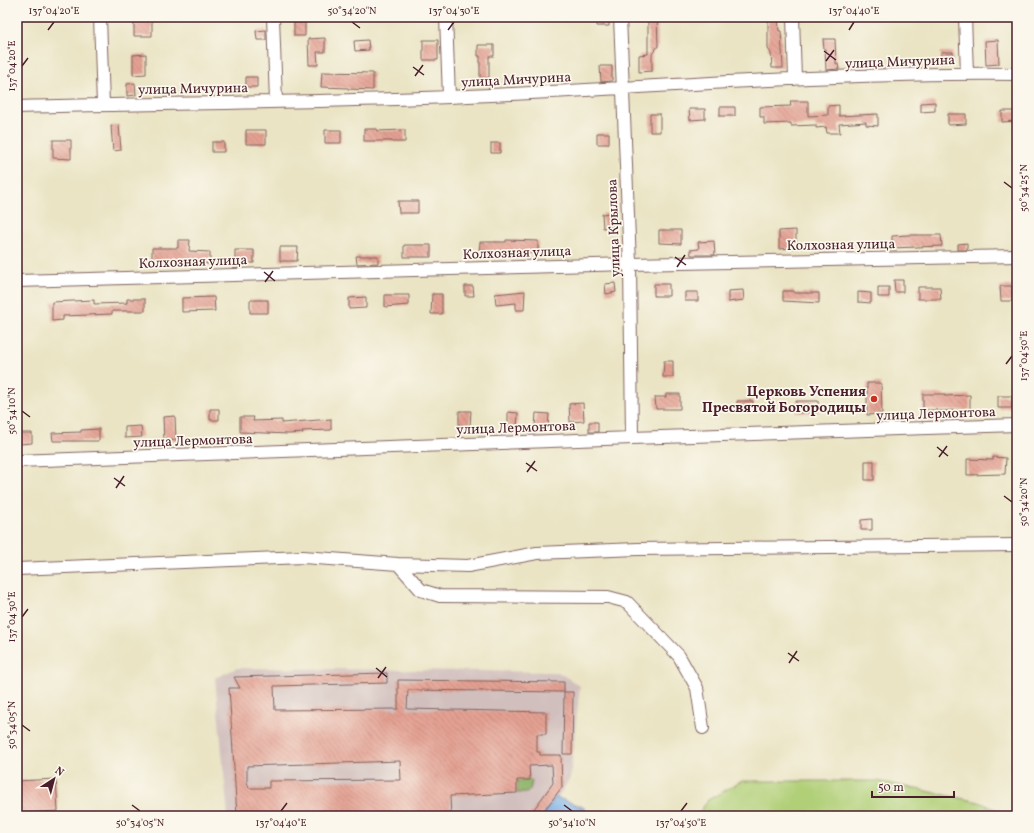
<svg xmlns="http://www.w3.org/2000/svg" width="1034" height="833" font-family="Vollkorn,serif">
<defs>
<pattern id="forest-firs" width="22" height="20" patternUnits="userSpaceOnUse"><rect width="22" height="20" fill="#8cb268"/><path d="M5 1l3.5 6h-7zM16 11l3.5 6h-7z" fill="#749056"/></pattern>
<pattern id="building-back-hatch" width="6" height="6" patternUnits="userSpaceOnUse"><rect width="6" height="6" fill="#e4a193"/><path d="M-1 5l2 2M0 0l6 6M5-1l2 2" fill="none" stroke="#bb8378"/></pattern>
</defs>
<rect width="100%" height="100%" fill="#fbf7ec"/>
<filter id="ink" filterUnits="userSpaceOnUse"><feTurbulence type="fractalNoise" baseFrequency=".025" numOctaves="2"/><feDisplacementMap in="SourceGraphic" scale="8" xChannelSelector="R" yChannelSelector="G"/><feConvolveMatrix kernelMatrix="1 2 1 2 8 2 1 2 1" color-interpolation-filters="sRGB"/></filter>
<filter id="wash" filterUnits="userSpaceOnUse"><feTurbulence type="fractalNoise" baseFrequency=".012" numOctaves="4" result="noise"/><feDisplacementMap in="SourceGraphic" scale="16" xChannelSelector="R" yChannelSelector="G"/><feGaussianBlur stdDeviation="0.9" result="paint"/><feColorMatrix in="noise" values="0 0 0 0 0 0 0 0 0 0 0 0 0 0 0 0 0 1.4 0 .05"/><feComposite in="paint" operator="in"/></filter>
<g filter="url(#wash)">
<rect width="100%" height="100%" fill="#eae4c4"/>
<path fill="#d1bfbd" d="M237,668L558,672L580,686L570,778L546,816H228L215,678Z"/>
<path fill="#b0cf77" stroke="#7d7751" d="M742,781H878L979,802L1011,816H697L708,800Z"/>
<path fill="url(#forest-firs)" stroke="#6b684a" d="M517,780H530L532,781L530,790L527,793L522,792L520,793H517Z"/>
<path fill="#76aee5" stroke="#606688" d="M555,797L583,807L586,810L577,809L571,816H545V811L550,806Z"/>
<g id="blocks">
<path fill="url(#building-back-hatch)" fill-rule="evenodd" d="M134,17H152V36H134Z
M597,17H609V26H597Z
M648,17H657L658,46L652,54V71L639,72V55L648,54Z
M768,17H778L779,31H781L783,68H772L771,53L768,49Z
M294,22H305V36H294Z
M266,30V40H257L256,31Z
M325,38V52H317L318,65H309L308,39Z
M823,39H835L836,64H838L839,69L826,70L825,49H824Z
M368,40L369,50L355,51L354,41Z
M423,40H438V60H423Z
M998,40L999,64L986,65L985,41Z
M478,45H494V56H489V78H480V56H478Z
M941,52H953V61H941Z
M146,54V74L133,75V55Z
M600,66H612V81L601,82Z
M322,72L373,73V90L348,89V88L321,87Z
M246,77H257V87H246Z
M135,83L136,95L127,96V84Z
M790,101H808V116L828,115V106L839,105V116L878,114V126L866,125V122L839,124L840,133H827L826,127L816,128V125L791,126V123L764,124V117H760V107L791,106Z
M935,102V111L921,112V103Z
M720,107H735V116H720Z
M689,109H705V119L690,120Z
M1002,111H1017V121L1002,122Z
M650,114H660V132H650Z
M948,114H966V124L948,125Z
M119,125L121,150L113,151L111,126Z
M364,129H377V131L405,130V142H392V141H364Z
M246,130H266V144H246Z
M325,130H341V143H325Z
M597,133H609V144H597Z
M53,140H71V159L53,158Z
M212,142H224V152H212Z
M491,143H500V153H491Z
M398,201H418V213H399Z
M611,213V227L603,228L602,214Z
M659,230H681V244L659,243Z
M796,230V248L779,249V231Z
M908,235H941L942,246L892,248V236Z
M178,240H190L189,251L210,252V264L178,261V260H152V248H178Z
M506,240L538,241V253H499V255H479L480,242H506Z
M714,241L715,255H691L690,250L699,249L698,242Z
M967,243V250H958V244Z
M404,245H431V257H404Z
M280,247H298L297,261H280Z
M235,250H254V263H235Z
M356,256H378V263L357,264Z
M894,280H903V292H895Z
M615,283L616,292L606,294L605,284Z
M654,284H669V296H654Z
M465,286H473L474,296H465Z
M1000,286H1012V301H1001Z
M878,287H889V297H878Z
M918,287H940L941,299H918Z
M743,290L744,300L728,302V291Z
M525,291L524,310H516V303L496,305L495,294Z
M783,291H794V293H819V303L783,301Z
M685,292H698V301H685Z
M858,292L871,293V303L858,302Z
M432,294H442V314H431Z
M385,295H409V305L385,307Z
M214,297L215,311L182,312V298Z
M366,297V308L349,309V298Z
M127,299H145V311H112V314L63,316V320L52,321V302L94,300V304L127,303Z
M250,300H268V313H250Z
M664,361H673V377H663Z
M867,383H881L882,414L867,415Z
M666,394H680V409H656L655,397H666Z
M923,394H944V396L970,395V410L937,411V410H923Z
M998,396H1012V408H998Z
M737,401H753V411L737,410Z
M796,401H818V412L796,413Z
M583,403L584,421L570,422L569,404Z
M210,409H219V420H210Z
M459,411H471L470,426H459Z
M508,412L518,413L517,428L508,427Z
M536,413L549,414L548,427H535Z
M175,416L176,440L164,441L163,417Z
M240,417H254L253,421L282,420V423L331,419V430L302,431L303,433L289,434L240,432Z
M589,422H598V432H589Z
M141,426L142,437L125,438V427Z
M99,429V441H53L52,433L81,432V430Z
M20,433H32V443L20,444Z
M993,457L1006,458L1005,474L967,475V459L993,460Z
M865,461H874V480H865Z
M872,519V530H861V520Z
M387,673V683L274,686L275,710L398,709V680L564,682V692L408,690L407,709L546,712V734H537V752H540V755H561L562,787L540,816H529L553,783L552,765L529,766L530,780H517V793L450,796L451,816H237L229,688H240L234,677ZM400,761L401,780L269,781V788H249L247,782V766Z
M564,692H573L572,754H563Z
M56,779L58,811L17,813V781Z"/>
</g>
</g>
<g filter="url(#ink)">
<use href="#blocks" fill-opacity="0" stroke="#826461" stroke-width="1"/>
<g fill="none" stroke-linecap="round" stroke-linejoin="round">
<g stroke="#826461" stroke-width="14">
<path id="street" d="M100,17L103,105
M273,17L276,102
M446,17L449,97
M620,17L630,264L632,438
M793,17L795,79
M965,17L967,74
M17,107C161,103 305,103 449,97C638,89 828,72 1017,74
M17,281L630,264L1017,256
M17,461L632,438L1017,425
M398,564L421,590L440,596L608,597L627,602L679,656L697,688L703,728
M17,569L303,557L398,564L468,566L537,553L638,549L1017,545"/>
</g>
<use href="#street" stroke="#fff" stroke-width="12"/>
</g>
</g>
<path fill="none" stroke="#4a1f2b" stroke-width="1.5" d="M352,22L360,28M48,30L54,22M448,30L454,22M849,30L854,22M824,51L836,60M826,61L834,50M22,66L28,58M413,67L424,75M415,76L423,65M1004,182L1012,188M675,257L686,265M677,267L685,255M264,272L275,281M265,282L273,271M1006,364L1012,356M22,411L30,417M937,447L948,456M939,457L947,446M526,463L537,471M527,472L535,461M114,478L125,486M116,488L124,476M1004,496L1012,502M22,617L28,609M788,653L799,661M789,663L797,651M376,668L387,677M378,678L386,667M22,725L30,731M132,805L140,811M564,805L572,811M281,811L287,803M681,811L687,803"/>
<circle fill="#c8321e" stroke="#fbf7ec" stroke-width="1.5" cx="874" cy="399" r="4"/>
<g text-anchor="middle" stroke-width="3.5" stroke-linejoin="round" paint-order="stroke">
<g font-size="14" fill="#4a1f2b" stroke="#fbf7ec">
<text transform="translate(900 61) rotate(-2)" y="5">улица Мичурина</text>
<text transform="translate(516 79) rotate(-3)" y="5">улица Мичурина</text>
<text transform="translate(193 88) rotate(-1)" y="5">улица Мичурина</text>
<text transform="translate(613 228) rotate(-92)" y="5">улица Крылова</text>
<text transform="translate(841 244) rotate(-1)" y="5">Колхозная улица</text>
<text transform="translate(517 252) rotate(-2)" y="5">Колхозная улица</text>
<text transform="translate(193 261) rotate(-2)" y="5">Колхозная улица</text>
<text transform="translate(936 413) rotate(-2)" y="5">улица Лермонтова</text>
<text transform="translate(516 427) rotate(-2)" y="5">улица Лермонтова</text>
<text transform="translate(193 440) rotate(-2)" y="5">улица Лермонтова</text>
</g>
<g font-size="14" font-weight="bold" fill="#4a1f2b" stroke="#fbf7ec" text-anchor="end">
<text x="866" y="396">Церковь Успения<tspan x="866" dy="16">Пресвятой Богородицы</tspan></text>
</g>
</g>
<rect width="1034" height="833" fill="none" stroke="#fbf7ec" stroke-width="44"/>
<g transform="translate(54 779) rotate(36)" stroke="#fbf7ec" stroke-width="3" paint-order="stroke">
<path d="M0-3L7 15L0 10L-7 15Z" fill="#4a1f2b"/>
<text y="-6" font-size="11" font-weight="bold" text-anchor="middle" fill="#4a1f2b">N</text>
</g>
<path d="M872 791v6h82v-6" fill="none" stroke="#4a1f2b" stroke-width="2"/>
<text x="878" y="791" font-size="12" fill="#4a1f2b" stroke="#fbf7ec" stroke-width="3" paint-order="stroke">50 m</text>
<rect x="22" y="22" width="990" height="789" fill="none" stroke="#4a1f2b" stroke-width="1.5"/>
<g font-size="10" text-anchor="middle" fill="#4a1f2b">
<text x="54" y="14">137°04'20"E</text>
<text x="352" y="14">50°34'20"N</text>
<text x="454" y="14">137°04'30"E</text>
<text x="854" y="14">137°04'40"E</text>
<text transform="translate(11 66) rotate(-90)" y="4">137°04'20"E</text>
<text transform="translate(1023 188) rotate(-90)" y="4">50°34'25"N</text>
<text transform="translate(1023 356) rotate(-90)" y="4">137°04'50"E</text>
<text transform="translate(11 411) rotate(-90)" y="4">50°34'10"N</text>
<text transform="translate(1023 502) rotate(-90)" y="4">50°34'20"N</text>
<text transform="translate(11 617) rotate(-90)" y="4">137°04'30"E</text>
<text transform="translate(11 725) rotate(-90)" y="4">50°34'05"N</text>
<text x="140" y="826">50°34'05"N</text>
<text x="281" y="826">137°04'40"E</text>
<text x="572" y="826">50°34'10"N</text>
<text x="681" y="826">137°04'50"E</text>
</g>
</svg>
